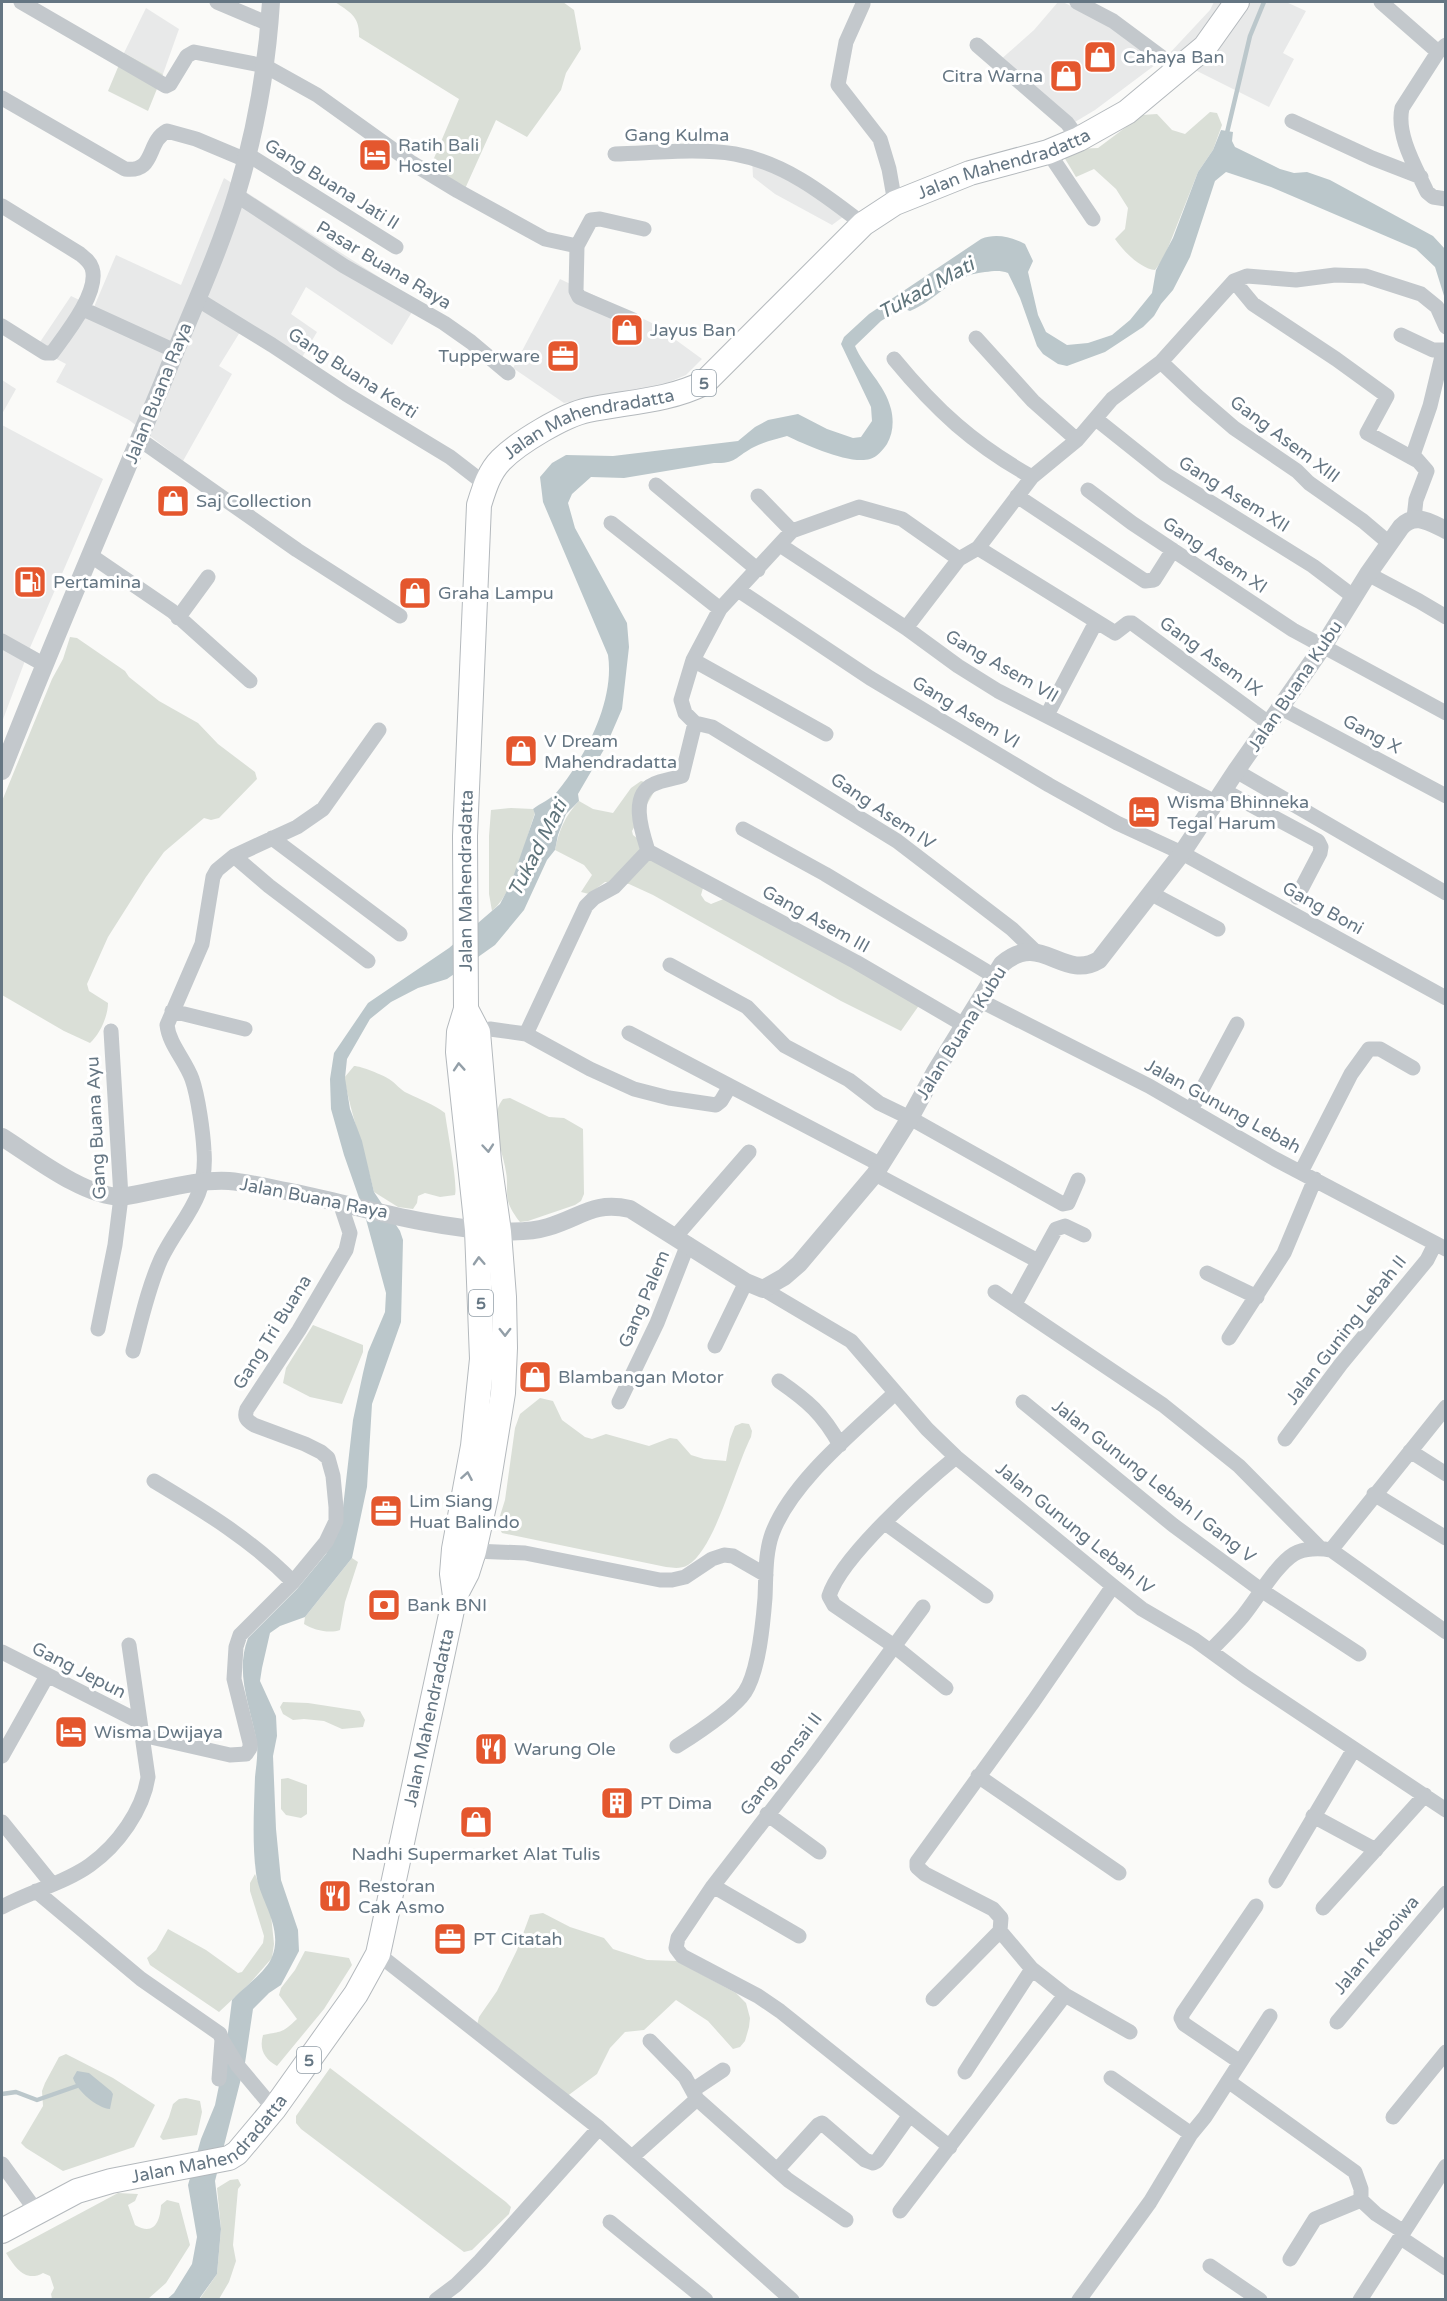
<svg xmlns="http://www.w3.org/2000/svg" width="1447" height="2301" font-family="'Varela Round',sans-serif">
<rect width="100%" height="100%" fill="#fafaf8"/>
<path fill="#e8e9e9" d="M1058,2H1063L1167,56L1210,10L1214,2H1286L1306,11L1283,53L1294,59L1269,107L1167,56L1095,110L1070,125L999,61L1034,30Z
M146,8L179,29L163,74L124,53Z
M752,158L847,214L832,225L775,194L753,177Z
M224,178L418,302L392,345L306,287L291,314L317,332L301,359L245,324L219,366L232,374L183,461L129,420L56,382L66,364L36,348L71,296L94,307L116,255L181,285Z
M560,279L654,324L702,359L686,375L662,385L564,403L513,368Z
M2,380L16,389L2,414Z
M2,425L103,479L29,650L2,722Z"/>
<path fill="#dadfd7" d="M335,2H563L574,10L581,49L566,73L561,90L527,137L496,120L464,191L429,170L459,99L359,37C360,17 350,12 335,2Z
M124,53L163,74L148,111L108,91Z
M1210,112L1217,113L1222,125L1213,150L1198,172L1164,258L1155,270C1141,269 1123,251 1115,239L1125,229L1128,208L1116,189L1094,169L1076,177L1064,157L1075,149L1098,148L1142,115L1157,114L1172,130L1185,134Z
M70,637L77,638L125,671L129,677L159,701L198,723L218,744L255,772L257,779L219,818L211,820L204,818L164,852L146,877L108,937L87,984L89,991L108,1003C108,1016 100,1034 90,1043L64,1031L2,995V801L52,679L63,659Z
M641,781L652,784L655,790L632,831L633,835L703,888L701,895L705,901L711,904L726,898L920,1004L901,1031L841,1001L653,895L629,884L605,882L589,894L581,892L592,875L584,865L555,850C559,830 565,816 579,801L593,809L613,813L631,788Z
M511,808L533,809L535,813C525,841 514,893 492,911L489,894V836L491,810Z
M354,1066C361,1066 383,1075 389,1079C396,1083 400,1090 407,1093C421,1100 433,1104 445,1113C447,1129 458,1184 455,1195L440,1197L425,1193L418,1196L417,1203L413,1209L398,1207L374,1192C365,1154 352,1117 344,1078Z
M510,1098L549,1117L564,1118L583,1129L584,1194L581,1201L575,1205L528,1221L520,1222C515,1216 510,1208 508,1201C506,1192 508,1182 506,1172C503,1150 487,1119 503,1099Z
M313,1325L363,1345V1352L342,1404L310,1397L283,1383L286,1368Z
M540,1398L553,1401L562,1420L585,1437L592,1439L606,1434L649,1446L670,1438L677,1439L691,1455L704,1459L726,1461L730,1439L735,1426L742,1423L749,1424L752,1431L751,1437C735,1468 715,1549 688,1565C681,1569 674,1568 666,1567L502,1533L498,1526L499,1519L505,1500L515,1428L520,1414Z
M352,1558L358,1562L345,1602L340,1630C330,1634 313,1630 304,1624L305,1617Z
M283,1702L308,1703L360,1711L365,1720L363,1727L342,1729L324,1721L304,1719L293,1720L283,1714L280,1707Z
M288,1778L307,1785V1814L301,1818L286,1815L281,1809V1779Z
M255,1874L271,1915L274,1944L272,1958L250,1983L219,2012L150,1965L147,1958L156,1950L168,1929L206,1950L238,1973L242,1972L263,1943L264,1936L250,1891V1883Z
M543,1913L570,1927L604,1938L613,1949L647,1960L677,1961L736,1993L746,2003L750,2018L749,2027L745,2041L740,2047L733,2049L708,2021L676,2000L644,2030L625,2032L610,2048L597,2074L566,2097L477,2025L479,2017L497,1991L517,1950L530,1915Z
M305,1951L349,1958L352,1965L324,2009L277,2066C264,2059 259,2049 263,2035C282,2031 281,2034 297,2019L279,1995L281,1988L295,1970Z
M66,2054L113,2078L155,2105L134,2147L63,2171L26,2148L21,2143L43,2106L42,2091L45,2083L59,2057Z
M330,2068L506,2202L511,2207L509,2214L472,2250L464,2252L301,2129L296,2123V2116Z
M186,2098L200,2101L202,2112L197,2135L163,2140L160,2137L169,2117L173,2104L179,2099Z
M238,2179L241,2185L238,2189L233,2245L236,2261L229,2282L219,2299L199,2300L217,2274L221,2229L217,2188L230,2180Z
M118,2193L138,2194L135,2201L128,2205L135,2225C154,2236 160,2222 161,2205L167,2200L179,2203L190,2245L166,2283L148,2299H52L51,2294L54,2288L50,2276L43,2273C25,2283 15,2267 6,2253Z"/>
<path fill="#bbc7cb" d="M1221,130L1233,132L1232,141L1235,147L1280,169L1294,173L1307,172L1330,180L1433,236L1445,249V299L1435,267L1416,249L1271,187L1226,172L1215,181L1190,257L1173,290L1161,304L1154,316L1143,327L1105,352L1067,366L1058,364L1043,354L1037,346L1020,298L1008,273C1000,270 994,271 985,272C949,276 940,298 910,311L902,308L881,321L855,346C864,368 885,384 891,409C894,421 893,434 887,444C883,450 877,457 870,459C850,465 806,445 787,436C776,439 764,442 754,447C736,456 737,464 714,463L624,478L591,477L572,494L568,503L575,528L627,623L629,647L622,709L606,746L578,794L579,801L566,814L558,835L555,850L547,860L524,910L495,945L447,979L418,988L391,1002L370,1019L347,1059L345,1078L350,1109L362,1141L374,1192L400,1231L403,1240L401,1322L372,1404L367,1487L352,1558L305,1617L280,1626L270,1633L262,1668L260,1681L276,1716L277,1736L273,1756L276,1829L281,1880L298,1930L299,1951L281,1985L269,1993L253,2009L245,2063L215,2181L221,2229L217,2274L199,2299L166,2300L174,2293L192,2264L197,2237L188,2185L201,2139L215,2105L225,2056L232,2000C243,1988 266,1972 272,1957C284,1927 259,1900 256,1873C252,1843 254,1808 255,1777C256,1767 258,1756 257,1745C252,1709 234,1675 248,1638L297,1589L326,1554L341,1525L353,1420L363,1373L368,1352L385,1312L386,1293L364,1212L344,1155L331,1109L330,1079L334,1053L368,1003L449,948L500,904L511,883L535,814L533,809C540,803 550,800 556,793C585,758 615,701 608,655L543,502L540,477L552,463L566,455L613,456L738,441L755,427L768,420L798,414L827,429L853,438L861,437L872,421L871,407L841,344L844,337L869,314L981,239C996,233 1011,237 1025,244L1033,261L1028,272L1038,315L1046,332L1067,345L1088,343L1112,335L1130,320L1152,293L1156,270L1173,238L1198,172L1213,150Z
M77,2071L89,2073L111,2091L113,2094L110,2109C97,2108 77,2091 73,2078Z"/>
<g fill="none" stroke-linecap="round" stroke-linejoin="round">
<path stroke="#bbc7cb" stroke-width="4.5" d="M1226,137L1250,36L1264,2
M2,2094L16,2092L37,2100L77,2086"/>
<g stroke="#b4b9bd" stroke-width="26">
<g id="trunk">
<path id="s1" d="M455,1596L452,1574L454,1549L473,1446L482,1359L477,1230L458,1052L459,1032L466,1009L465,836L479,505C484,489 489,472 501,460C519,442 564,415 588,410C627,402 668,401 704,383L863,224L895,203L970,173L1048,152L1079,139L1127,112L1205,47L1237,2"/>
<path id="s2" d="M2,2231L77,2191L111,2181L229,2158L237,2153L274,2109L356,1994L378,1954L455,1596L467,1573L474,1551L486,1497L503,1393L505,1348L504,1297L499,1232L489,1161L478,1032L466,1009"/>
</g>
</g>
<path stroke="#c3c8cc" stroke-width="15" d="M21,2L166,86L170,84L187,56L194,52L265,66L317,95L412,163L458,191L545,239L577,246
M217,2L269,24
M863,2V4L846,42L838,85L880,139L889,169L895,203
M1077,2L1113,21L1179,70
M1381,2L1438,52
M977,45L1067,123L1079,139
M1446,45L1438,52L1402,108C1396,135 1416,168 1427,192L1433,197L1446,199
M2,98L125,169C156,173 146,142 167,131L196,139L246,160
M1292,121L1372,158L1421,177
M1048,152L1093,219
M247,154L396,247
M615,154C653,153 698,148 735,154C785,163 824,194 863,224
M236,195L344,266L444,323L471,342L508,373
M2,206L80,254C85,258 90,262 92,268C100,292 65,335 52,353H45L2,326
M1234,281L1253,304L1262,310L1336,359L1387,396L1367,433L1416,460
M197,299L272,345L346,394L450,457L485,484
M83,309L175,351
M633,320L579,297L576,291L577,246L591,220L600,219L644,229
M1401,335L1433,350H1446
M976,338L1033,401L1077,440
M894,359C936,410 973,444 1032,477
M1161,362L1197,396L1234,428L1297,471L1309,483L1363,521L1389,543
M1096,419L1165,474L1313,566L1354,597
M139,439L297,550L400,616
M656,485L758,570
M1088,490L1132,523L1293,630L1446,713
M758,496L792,531
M1017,496L1145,581L1154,580L1173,550
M1414,518L1416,500L1427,471L1413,455L1430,406L1443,352
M611,523L720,609
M780,545L906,628L958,666L998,691L1215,802
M978,548L1112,631L1115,633L1128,623H1132L1270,724
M90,555L172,611L250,681
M1368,574L1419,601L1446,617
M738,590L870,678L1049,785L1117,823L1182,853L1446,998
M178,618L208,577
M906,628L959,559L978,548L1032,477L1077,440L1112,399L1161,362L1234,281L1247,276L1296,280L1335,275L1365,276L1421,294L1437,307L1446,327
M2,641L43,664
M693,660L826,734
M1281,708L1446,796
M1047,715L1096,622
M695,723L712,727L897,841L1012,929L1036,952
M1236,771L1446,893
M1223,790L1318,841L1321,847L1320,853L1297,897
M743,829L825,874L994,976
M272,838L400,934
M648,851L856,962L964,1025
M234,856L269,886L368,961
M1152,894L1218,929
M670,965L747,1007L785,1046L849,1080L879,1103L910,1118L1063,1204L1068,1203L1078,1180
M979,1000L1149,1086L1275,1159L1446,1249
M172,1011L245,1029
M478,1032L490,1029L526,1034L590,1069L634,1089L669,1098L716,1105L721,1101L730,1086
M629,1033L881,1165
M526,1034L586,906L594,898L614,887L648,851C642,832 629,795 654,784C662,780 673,779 682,776L695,723L685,713L681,700L693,660L720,609L792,531L859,507L902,519L959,559
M1191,1110L1237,1024
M1301,1172L1351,1074L1369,1049H1380L1413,1068
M875,1174L1038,1261
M676,1236L749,1152
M1207,1273L1257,1297
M763,1289L851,1341L927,1429L956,1457L1113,1586L1142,1609L1195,1640L1246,1677L1446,1810
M995,1292L1163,1405L1239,1466L1320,1548
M1015,1304L1056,1229L1065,1226L1084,1235
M98,1329L115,1245L121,1197L111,1031
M1229,1338L1284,1253L1315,1179
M715,1346L746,1282
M133,1351C141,1321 148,1288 161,1259C180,1219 208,1201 204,1151C203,1132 198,1096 192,1079C185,1060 169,1044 167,1025L202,944L213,877L217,870L234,856L297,827L323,809L379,730
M779,1381C808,1401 823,1414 840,1445
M619,1402L657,1323L688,1244
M1023,1402L1173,1525L1261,1590L1359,1654
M1285,1439L1341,1364L1427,1260L1435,1244
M1410,1451L1446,1474
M154,1481C204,1511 252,1540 293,1582
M1374,1494L1446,1538
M885,1523L986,1596
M1331,1550L1446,1407
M474,1551L525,1553L660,1580H672L685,1577L712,1559L724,1555L733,1556L766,1575
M1113,1586L1033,1702L917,1862V1867L925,1874L993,1909L1001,1918L1000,1931L1032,1969L1065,1995L1130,2032
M923,1607L812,1758L713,1886L678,1938L676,1948L682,1956L758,1996L780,2011L950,2147
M1211,1650C1222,1639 1233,1628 1243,1616C1257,1599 1276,1565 1294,1554C1304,1548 1320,1548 1331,1550L1446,1632
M2,1652L140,1722
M946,1688L894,1646L834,1605L829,1596C841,1557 923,1484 956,1457
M142,1735L230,1755L246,1754L250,1748V1743L234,1679L236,1647L240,1635L293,1582L326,1542L336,1521V1507L333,1476L328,1458L321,1452L305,1444L254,1425C246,1420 244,1417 247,1409L299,1330L346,1250L350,1233L340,1203
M677,1746C696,1734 733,1710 745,1692C759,1670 763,1623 765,1598C766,1577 765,1554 772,1534C791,1482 855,1431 895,1393
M2,1756L47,1676
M978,1776L1119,1873
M767,1814L819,1852
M1313,1816L1376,1850
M2,1822L52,1884
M1276,1881L1354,1749
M713,1886L799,1936
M36,1891L141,1979L220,2034L222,2040L219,2079
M2,1907C29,1892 65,1883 90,1865C118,1845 143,1810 148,1777L129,1645
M1323,1908L1425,1795
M378,1954L599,2128L792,2300
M933,1999L1000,1931
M1337,2022L1446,1893
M222,2040L238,2066L274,2109
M650,2041L685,2077L697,2099
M1240,2062L1184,2024L1181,2018L1183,2013L1256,1906
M965,2072L1032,1969
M1111,2078L1191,2134
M1228,2081L1355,2172L1361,2189V2200
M693,2090L723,2070
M1393,2117L1446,2052
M632,2157L697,2099L788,2180L846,2220
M2,2164L37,2212
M777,2170L818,2125L822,2123L865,2160L873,2163L877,2161L909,2116
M1361,2200L1376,2214L1404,2232
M900,2211L1065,1995
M610,2222L706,2300
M1401,2238L1446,2268
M1290,2259L1315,2219L1361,2200
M1210,2266L1260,2300
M436,2300L456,2285L480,2261L599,2128
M1079,2300L1150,2202L1191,2134L1205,2117L1270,2016
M1360,2300L1446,2166"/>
<path stroke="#c3c8cc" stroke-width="18" d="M2,771C53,640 109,512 163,382C187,321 218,256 237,193C256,130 267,67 271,2
M2,1137C34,1157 83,1196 121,1197C156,1192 193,1179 229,1181C251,1183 274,1189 296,1193C362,1207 430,1228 498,1231C514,1232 532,1232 548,1227C582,1217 593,1201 630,1209L746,1282L763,1289L784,1277L799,1264L875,1174L910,1118L935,1072L1002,964C1041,930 1063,982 1099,960L1182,853L1236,771L1324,645L1368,574L1401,527C1415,512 1429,522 1446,530"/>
<use href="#trunk" stroke="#fff" stroke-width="24"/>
</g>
<defs><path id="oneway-chevron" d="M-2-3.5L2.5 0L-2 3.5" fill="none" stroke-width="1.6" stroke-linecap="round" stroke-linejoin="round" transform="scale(1.5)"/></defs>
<g stroke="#939fa8">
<use href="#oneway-chevron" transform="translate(459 1067) rotate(-94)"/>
<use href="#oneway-chevron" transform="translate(488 1148) rotate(85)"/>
<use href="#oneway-chevron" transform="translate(479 1261) rotate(-93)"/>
<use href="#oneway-chevron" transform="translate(505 1332) rotate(89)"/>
<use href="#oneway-chevron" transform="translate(467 1476) rotate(-80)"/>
</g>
<defs>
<g id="shop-square" transform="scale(1.725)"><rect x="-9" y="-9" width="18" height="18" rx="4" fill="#e4572e" stroke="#fff"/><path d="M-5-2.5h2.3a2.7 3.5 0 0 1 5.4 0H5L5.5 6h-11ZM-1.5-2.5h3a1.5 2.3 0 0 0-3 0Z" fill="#fff"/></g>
<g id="hotel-square" transform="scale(1.725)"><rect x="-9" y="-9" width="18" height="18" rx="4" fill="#e4572e" stroke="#fff"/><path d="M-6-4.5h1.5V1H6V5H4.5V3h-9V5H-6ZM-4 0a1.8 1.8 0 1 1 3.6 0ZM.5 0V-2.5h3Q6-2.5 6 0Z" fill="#fff"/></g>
<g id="office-square" transform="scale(1.725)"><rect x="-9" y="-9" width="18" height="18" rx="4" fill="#e4572e" stroke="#fff"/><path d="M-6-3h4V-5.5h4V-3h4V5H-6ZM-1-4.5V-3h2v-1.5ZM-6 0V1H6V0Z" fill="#fff"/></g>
<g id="fuel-square" transform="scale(1.725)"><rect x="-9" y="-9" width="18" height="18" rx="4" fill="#e4572e" stroke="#fff"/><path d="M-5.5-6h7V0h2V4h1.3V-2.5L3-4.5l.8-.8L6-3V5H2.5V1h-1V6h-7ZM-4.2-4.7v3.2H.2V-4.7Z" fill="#fff"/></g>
<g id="bank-square" transform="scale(1.725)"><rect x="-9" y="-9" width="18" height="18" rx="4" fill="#e4572e" stroke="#fff"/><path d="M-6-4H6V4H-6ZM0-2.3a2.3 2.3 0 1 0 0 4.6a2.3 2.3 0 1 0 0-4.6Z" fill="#fff"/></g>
<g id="restaurant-square" transform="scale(1.725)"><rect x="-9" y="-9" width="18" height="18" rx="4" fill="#e4572e" stroke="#fff"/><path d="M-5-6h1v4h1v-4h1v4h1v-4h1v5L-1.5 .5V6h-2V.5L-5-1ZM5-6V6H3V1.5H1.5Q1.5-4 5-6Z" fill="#fff"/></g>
<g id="building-square" transform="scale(1.725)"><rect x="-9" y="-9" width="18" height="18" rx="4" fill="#e4572e" stroke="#fff"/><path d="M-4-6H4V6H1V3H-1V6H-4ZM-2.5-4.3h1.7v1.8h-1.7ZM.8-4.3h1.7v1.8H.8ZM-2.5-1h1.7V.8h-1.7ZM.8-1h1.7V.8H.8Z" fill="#fff"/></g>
</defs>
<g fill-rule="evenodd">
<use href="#shop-square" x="1100" y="57"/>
<use href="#shop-square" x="1066" y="76"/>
<use href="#hotel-square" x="375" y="155"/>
<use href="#shop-square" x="627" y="330"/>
<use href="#office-square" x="563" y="356"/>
<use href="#shop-square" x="173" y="501"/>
<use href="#fuel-square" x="30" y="582"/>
<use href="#shop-square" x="415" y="593"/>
<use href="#shop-square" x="521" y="751"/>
<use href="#hotel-square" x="1144" y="812"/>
<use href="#shop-square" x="535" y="1377"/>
<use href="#office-square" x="386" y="1511"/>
<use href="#bank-square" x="384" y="1605"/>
<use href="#hotel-square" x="71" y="1732"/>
<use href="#restaurant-square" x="491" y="1749"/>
<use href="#building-square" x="617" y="1803"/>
<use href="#shop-square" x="476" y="1822"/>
<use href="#restaurant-square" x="335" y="1896"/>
<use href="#office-square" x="450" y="1939"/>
</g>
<g text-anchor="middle" stroke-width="6" stroke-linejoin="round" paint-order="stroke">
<g fill="#fff" stroke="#939fa8" stroke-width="1.5">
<rect x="692" y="370" width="24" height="26" rx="4.5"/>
<rect x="469" y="1290" width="24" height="26" rx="4.5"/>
<rect x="297" y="2047" width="24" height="26" rx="4.5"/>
</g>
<g font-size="16" font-weight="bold" fill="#657683">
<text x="704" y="389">5</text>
<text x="481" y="1309">5</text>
<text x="309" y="2066">5</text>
</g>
<g font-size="18" fill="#657683" stroke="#fff" text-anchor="start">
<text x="1123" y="63">Cahaya Ban</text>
<text x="1043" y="82" text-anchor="end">Citra Warna</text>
<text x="398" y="151">Ratih Bali<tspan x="398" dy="21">Hostel</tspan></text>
<text x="650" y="336">Jayus Ban</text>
<text x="540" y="362" text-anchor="end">Tupperware</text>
<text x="196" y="507">Saj Collection</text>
<text x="53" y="588">Pertamina</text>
<text x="438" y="599">Graha Lampu</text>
<text x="544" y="747">V Dream<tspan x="544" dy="21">Mahendradatta</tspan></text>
<text x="1167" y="808">Wisma Bhinneka<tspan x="1167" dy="21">Tegal Harum</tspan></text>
<text x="558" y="1383">Blambangan Motor</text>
<text x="409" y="1507">Lim Siang<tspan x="409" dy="21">Huat Balindo</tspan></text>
<text x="407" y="1611">Bank BNI</text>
<text x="94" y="1738">Wisma Dwijaya</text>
<text x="514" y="1755">Warung Ole</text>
<text x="640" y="1809">PT Dima</text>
<text x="476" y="1860" text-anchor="middle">Nadhi Supermarket Alat Tulis</text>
<text x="358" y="1892">Restoran<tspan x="358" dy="21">Cak Asmo</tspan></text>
<text x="473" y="1945">PT Citatah</text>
</g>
<g font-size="18" fill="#657683" stroke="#fff">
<text x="677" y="141">Gang Kulma</text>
<text dy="6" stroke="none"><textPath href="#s1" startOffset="1746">Jalan Mahendradatta</textPath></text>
<text transform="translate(332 184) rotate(32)" y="6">Gang Buana Jati II</text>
<text transform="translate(384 265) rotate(31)" y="6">Pasar Buana Raya</text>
<text transform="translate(353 373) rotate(33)" y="6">Gang Buana Kerti</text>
<text transform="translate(158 393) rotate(-68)" y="6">Jalan Buana Raya</text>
<text dy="6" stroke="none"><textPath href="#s1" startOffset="1244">Jalan Mahendradatta</textPath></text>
<text transform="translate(1285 439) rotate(37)" y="6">Gang Asem XIII</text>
<text transform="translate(1234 494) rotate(32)" y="6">Gang Asem XII</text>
<text transform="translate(1215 555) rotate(34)" y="6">Gang Asem XI</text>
<text transform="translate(1211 656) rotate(36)" y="6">Gang Asem IX</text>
<text transform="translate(1002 666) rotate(30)" y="6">Gang Asem VII</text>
<text transform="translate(1295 686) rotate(-56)" y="6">Jalan Buana Kubu</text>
<text transform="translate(966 712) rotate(31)" y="6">Gang Asem VI</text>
<text transform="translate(1372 734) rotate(28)" y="6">Gang X</text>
<text transform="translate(883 811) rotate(34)" y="6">Gang Asem IV</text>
<text dy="6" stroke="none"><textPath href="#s1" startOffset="720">Jalan Mahendradatta</textPath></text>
<text transform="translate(1323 908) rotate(29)" y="6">Gang Boni</text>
<text transform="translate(816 919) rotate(29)" y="6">Gang Asem III</text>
<text transform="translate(961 1033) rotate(-58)" y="6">Jalan Buana Kubu</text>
<text transform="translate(1223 1106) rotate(29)" y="6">Jalan Gunung Lebah</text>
<text transform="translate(96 1128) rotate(-93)" y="6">Gang Buana Ayu</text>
<text transform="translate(314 1198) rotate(11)" y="6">Jalan Buana Raya</text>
<text transform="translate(644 1299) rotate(-67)" y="6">Gang Palem</text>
<text transform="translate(1346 1330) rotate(-52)" y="6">Jalan Guning Lebah II</text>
<text transform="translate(272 1332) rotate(-58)" y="6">Gang Tri Buana</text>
<text transform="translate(1154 1481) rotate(38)" y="6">Jalan Gunung Lebah I Gang V</text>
<text transform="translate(1075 1528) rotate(39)" y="6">Jalan Gunung Lebah IV</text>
<text transform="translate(79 1670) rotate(27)" y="6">Gang Jepun</text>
<text dy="6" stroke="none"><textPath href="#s2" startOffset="736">Jalan Mahendradatta</textPath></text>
<text transform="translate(781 1764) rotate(-53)" y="6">Gang Bonsai II</text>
<text transform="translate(1376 1945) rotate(-50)" y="6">Jalan Keboiwa</text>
<text dy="6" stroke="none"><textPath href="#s2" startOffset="232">Jalan Mahendradatta</textPath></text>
</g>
<g font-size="20" font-style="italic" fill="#60757c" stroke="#fff">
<text transform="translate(926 288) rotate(-29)" y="7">Tukad Mati</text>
<text transform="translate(537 848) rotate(-63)" y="7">Tukad Mati</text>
</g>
</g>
<rect width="1447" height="2301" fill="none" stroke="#657683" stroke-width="6"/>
</svg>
